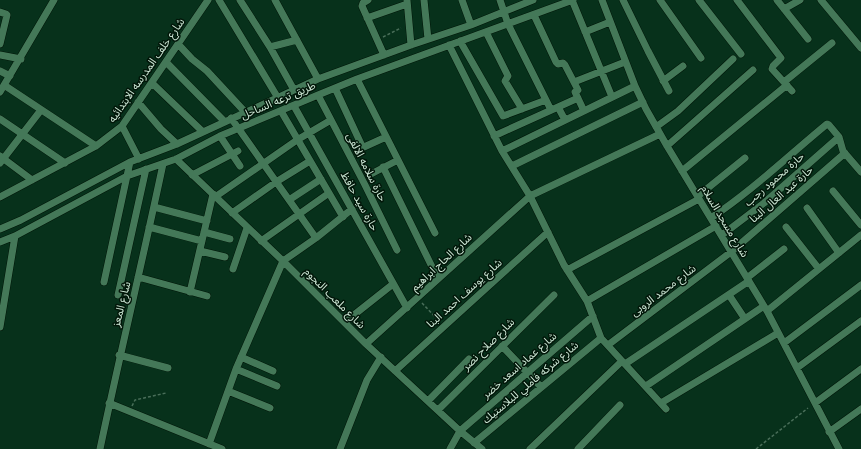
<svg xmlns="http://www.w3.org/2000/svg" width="861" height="449" font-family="Georgia,'Noto Sans Arabic',serif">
<rect width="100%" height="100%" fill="#07311b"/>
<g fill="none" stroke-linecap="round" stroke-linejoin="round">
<g stroke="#001608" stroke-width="8">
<path id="street" d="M219,0L278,98
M240,0L270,47L294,90
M275,0L318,79
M368,0L363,3L362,6L384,55
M407,0L411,45
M424,0L428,39
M462,0L471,25
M500,0L508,24L551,110
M572,0L612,97
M602,0L635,86L646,109L667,146L767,311L839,449
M623,0L648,51L669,91
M660,0L701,58
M699,0L741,54
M737,0L781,58L773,66L772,69L792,91
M777,0L808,39
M821,0L861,48
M784,9L800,0
M0,12L6,14L7,15L0,44
M534,15L556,62L558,64L563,63L565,65L578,90L575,92L584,111
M367,18L407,4
M486,32L508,76L505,81L522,109
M585,32L610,22
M460,41L503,116L546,100
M178,44L192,59L207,71L245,112
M449,45L502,151L530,196L564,265L587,301L601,338L666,409
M270,47L297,40
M0,55L21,59
M166,62L224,121
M0,71L10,76
M357,79L435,233
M663,81L683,66
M574,82L625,62
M784,82L832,43
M152,83L202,131
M4,85L96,146
M335,88L362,146L364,147L386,137
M0,92L54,0
M318,95L365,185L397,250
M138,102L161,129L177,144
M294,106L407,308
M558,107L565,120
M281,111L343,217
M231,118L316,238
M0,119L65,163
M122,126L139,159
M656,127L678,111L733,59
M220,136L240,166
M494,136L578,98
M667,146L753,70
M502,151L635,86
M0,156L32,180
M176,159L283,261L366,344L460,431L482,449
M0,163L41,110
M512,166L643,102
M383,167L438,279
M682,171L787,85
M371,174L398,160
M192,175L238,151
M833,191L861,225
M698,196L745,158
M0,197L96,146L122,126L208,0
M215,197L297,140L331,120
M289,200L321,179
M154,207L207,221
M807,208L839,253
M232,213L276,182L310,161
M711,218C753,190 788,156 827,124L829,125L839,137L843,151L861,172
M149,227L202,241
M786,227L819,269
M0,229L21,220L130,162L177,144L318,79L411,45L471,25L533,0
M204,232L230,239
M722,235L764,203L839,137
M261,241L329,193
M0,242L15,236L127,176L176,159L220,136L318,95L357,79L573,0
M200,251L225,257
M233,269L247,228
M567,270L699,199
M138,277L207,296
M747,278L784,249
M104,282L130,162
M190,292L213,194
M118,295L146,169
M729,295L745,319
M587,301L716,226
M767,311L861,235
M345,322L393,284
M0,327L15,236
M784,343L861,285
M366,344L530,196L660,134
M608,345L731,252L845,153
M502,346L541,387
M119,355L168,368
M241,357L273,371
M625,364L749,281
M797,368L861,321
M236,369L277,386
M395,371L548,232
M646,386L764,306
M228,391L270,408
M428,401L469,359
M109,403L222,449
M661,403L778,333
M815,403L861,369
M438,410L554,295
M829,432L861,409
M474,443L601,338
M209,444L236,369L283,261L316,238L352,209
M100,449C120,354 143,259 163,164
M340,449L367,380L381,357
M450,449L460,431L593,316
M530,449L622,361
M578,449L620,405"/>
</g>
<path stroke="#496e59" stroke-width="1.5" stroke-dasharray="3 2" stroke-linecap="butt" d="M383,37L401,28
M422,303L440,322
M132,406L135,400L166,393
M756,449L808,408"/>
<use href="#street" stroke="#447858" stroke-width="7"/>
</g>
<g text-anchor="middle" stroke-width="3" stroke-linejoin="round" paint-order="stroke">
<g font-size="11" fill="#cde8d6" stroke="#021609">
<text transform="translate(146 70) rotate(-55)" y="4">شارع خلف المدرسه الابتدائيه</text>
<text transform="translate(278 100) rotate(-23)" y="4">طريق ترعه الساحل</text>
<text transform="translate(367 167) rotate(63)" y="4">حارة سلامه الالفى</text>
<text transform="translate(774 179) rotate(-41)" y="4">حارة محمود رجب</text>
<text transform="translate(781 194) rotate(-41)" y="4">حارة عبد العال البنا</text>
<text transform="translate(360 201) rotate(61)" y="4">حارة سيد حافظ</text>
<text transform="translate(725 221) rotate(59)" y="4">شارع مسجد السلام</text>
<text transform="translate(441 262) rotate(-43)" y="4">شارع الحاج ابراهيم</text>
<text transform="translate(663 290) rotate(-37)" y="4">شارع محمد الروبى</text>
<text transform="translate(464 293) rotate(-42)" y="4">شارع يوسف احمد البنا</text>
<text transform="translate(335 298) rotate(45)" y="4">شارع ملعب النجوم</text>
<text transform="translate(121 304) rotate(-76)" y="4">شارع المعز</text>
<text transform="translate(488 344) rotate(-45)" y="4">شارع صلاح نصر</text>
<text transform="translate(519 365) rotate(-41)" y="4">شارع عماد اسعد خضر</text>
<text transform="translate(530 382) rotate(-40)" y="4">شارع شركه فاملي للبلاستيك</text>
</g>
</g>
</svg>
